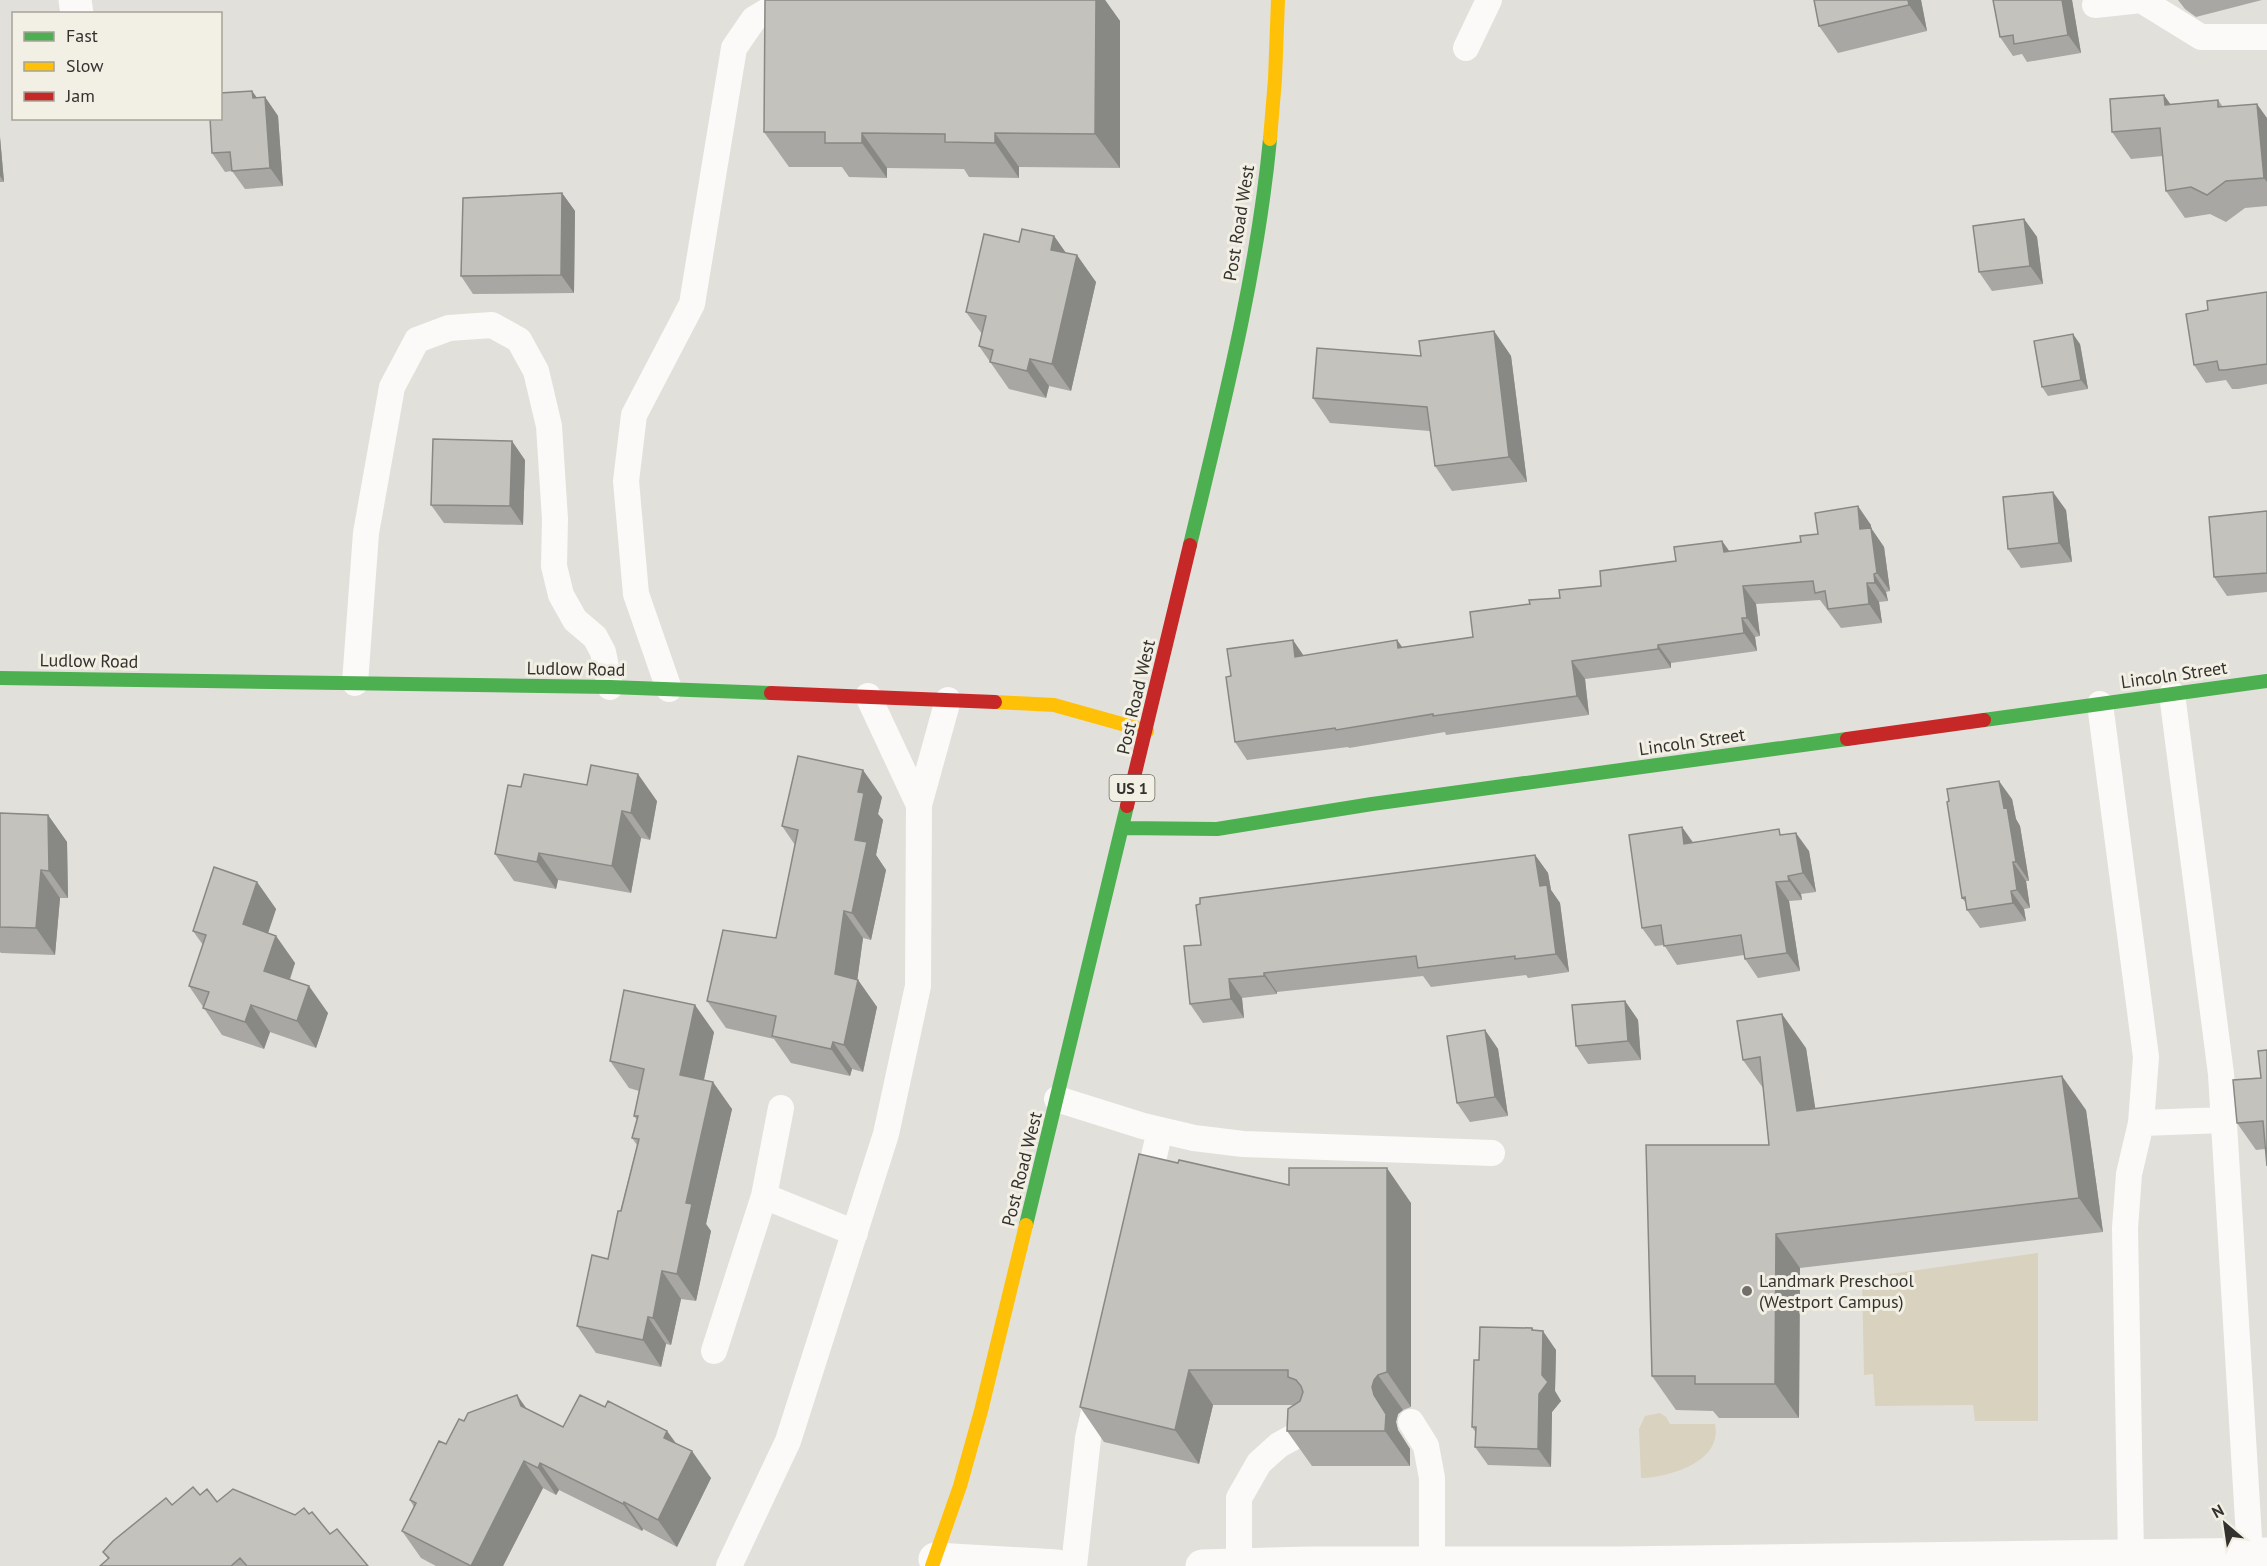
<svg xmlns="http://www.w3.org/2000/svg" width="2267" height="1566" font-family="'PT Sans',sans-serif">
<rect width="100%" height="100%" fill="#e2e0da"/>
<path fill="#d8d2be" d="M2038,1253V1421H1975L1973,1405L1875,1406L1873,1374L1864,1375L1862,1278Z
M1660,1413L1666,1417L1670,1424H1715C1723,1462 1669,1477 1641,1478L1639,1429L1645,1416Z"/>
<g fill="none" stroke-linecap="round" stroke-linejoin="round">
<path stroke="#fbfaf9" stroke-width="26" d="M2095,5L2141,0L2201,37H2267
M1466,48L1489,0
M355,683L366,533L392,387L417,340L449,328L492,325L519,340L536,371L549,426L555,519L554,566L561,595L575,620L595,637L603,652L610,687
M669,689L636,594L626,481L634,415L692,304L734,48L754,19L786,0
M2172,694L2221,1074L2250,1554
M868,696L919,805
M2100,704L2146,1057L2141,1123L2129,1174L2125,1228L2131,1556
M1057,1099L1143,1126L1194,1138L1243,1144L1492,1153
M781,1108L764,1196L855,1233
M2141,1123L2225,1120
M1146,1191L1160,1130
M714,1351L764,1196
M1411,1422L1426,1446L1432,1478V1563
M1239,1565V1498L1259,1463L1279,1445L1312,1427
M729,1566L788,1441L886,1134L918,986L919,805L948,700
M1074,1566L1088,1438L1099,1390"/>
<path stroke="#fbfaf9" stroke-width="33" d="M75,0L77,14
M935,1559L1057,1566
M1202,1566L1310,1563H1617L2267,1554"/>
<path stroke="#4caf50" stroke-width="14" d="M1190,545C1222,411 1257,276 1270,139
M0,678L610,687L771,693
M1984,720L2267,681
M1122,828L1217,829L1372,804L1847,739
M1026,1225L1127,806"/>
<path stroke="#ffc107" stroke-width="14" d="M1270,139L1275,79L1278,0
M995,702L1054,705L1147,731
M932,1566L960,1486L981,1411L1026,1225"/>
<path stroke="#c62828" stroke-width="14" d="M771,693L995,702
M1847,739L1984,720
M1127,806L1190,545"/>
</g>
<path fill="#a8a7a3" d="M1096,0H1105L1120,21V168L1019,167V178L969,177L964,169L887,168V178L849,177L842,167H789L764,132Z
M1921,0L1927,31L1838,53L1819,26Z
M1993,0H2072L2081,53L2027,62L2022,54L2013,56L2000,37Z
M2178,0H2262L2196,17L2185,9Z
M252,91L257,98L265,97L278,116L283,186L245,189L232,171L225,172L212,153Z
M2218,100L2223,107L2267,118V206L2245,208L2226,222L2210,214L2185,218L2166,191L2163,156L2131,159L2112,132L2171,104Z
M0,137L4,182H0Z
M562,193L575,211L574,293L473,294L461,276Z
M2024,219L2037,237L2043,284L1992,291L1979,272Z
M1054,236L1066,253L1096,282L1071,391L1049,386L1046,398L1009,389L979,346L982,334L966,312L1019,242Z
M2267,292V384L2238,389H2232L2226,380L2206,383L2194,365L2208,310Z
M1494,331L1511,356L1527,482L1452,491L1435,466L1430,431L1330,423L1313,398L1421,356Z
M2080,344L2088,389L2048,396L2042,387Z
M525,460L523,525L444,523L431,505Z
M2066,510L2072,562L2021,568L2008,549Z
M2267,511V592L2227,596L2214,577Z
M1871,525V528L1884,547L1890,591L1886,592L1888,601L1879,602L1882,623L1841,628L1820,600L1756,604L1760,636L1755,637L1757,651L1671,663V668L1585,679L1589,715L1446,735L1445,732L1349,748L1348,747L1247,760L1235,742L1231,676L1303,656L1397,640L1402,647L1473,637L1530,604L1560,598L1601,586L1676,561L1722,541L1729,551L1801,542L1818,534Z
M521,787L657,801L650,840L641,838L631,893L558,880L556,889L514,881L495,854Z
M882,797L878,814L883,820L876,855L886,870L871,940L863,938L857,980H858L877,1007L863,1072L852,1069L850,1076L791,1063L774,1039L726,1028L707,1001L776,938L795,845L782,826Z
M2012,799L2016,819L2020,826L2029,881H2026L2030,908L2024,909L2026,921L1980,928L1967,910L1966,903L1962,898Z
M0,813L48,815L67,842L68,898H60L55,955L1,953L0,952Z
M1682,827L1693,842L1783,835L1809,851L1816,892L1801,894L1802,900L1789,901L1800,971L1758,978L1745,959L1744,955L1677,965L1664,945L1655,946L1642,928Z
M1535,855L1548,873L1551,890L1560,903L1569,972L1528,978L1526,975L1431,987L1423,976L1277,992V994L1242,998L1244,1018L1203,1023L1190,1004L1201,945Z
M257,882L276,909L268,933L276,936L295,963L290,980L328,1013L316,1048L270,1032L264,1049L222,1035L189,986L203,945L193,931Z
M1625,1001L1638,1020L1641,1060L1588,1064L1576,1046Z
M1485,1030L1498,1049L1508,1116L1470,1122L1457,1103Z
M714,1032L704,1080L732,1109L706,1224L711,1231L696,1301L681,1299L671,1345L666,1344L661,1367L596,1353L577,1326L608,1259L637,1145L632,1138L637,1120L634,1116L639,1091L629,1088L610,1061Z
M1806,1048L1815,1109L2086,1110L2103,1232L1800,1268L1799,1418H1719L1713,1411L1676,1410L1652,1376L1769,1145L1763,1088L1743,1060Z
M2261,1078L2265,1149L2256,1150L2237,1123Z
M1178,1163L1289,1185L1411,1203V1407L1403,1410L1398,1414L1396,1422L1398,1430L1410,1449V1466H1312L1287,1431L1294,1405H1213L1199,1464L1104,1442L1080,1407Z
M1532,1328L1556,1350L1555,1391L1561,1401L1552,1412L1551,1467L1488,1465L1475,1447L1476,1433L1472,1427L1479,1360Z
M605,1407L667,1431L676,1443L711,1478L677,1547L643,1529L642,1531L559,1490L556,1495L543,1488L503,1566H436L421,1558L402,1531L414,1507L410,1500L446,1444L464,1421L527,1409L563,1427Z
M200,1495L217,1502L295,1515L309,1514L330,1534L368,1566H100L108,1559L103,1552L172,1505Z"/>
<path fill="#888884" d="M1096,0H1105L1120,21V168L1095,134Z
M1908,0H1921L1927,31L1909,5Z
M2062,0H2072L2081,53L2068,35Z
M252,91L265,109L253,98Z
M2164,95L2183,122L2165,105Z
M265,97L278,116L283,186L270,168Z
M2257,104L2267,118V182L2264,178Z
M862,133L887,168V178L862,143Z
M995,133L1019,167V178L995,143Z
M0,137L4,182L0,176Z
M562,193L575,211L574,293L561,275Z
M2024,219L2037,237L2043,284L2030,266Z
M1054,236L1073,263L1051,250Z
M1077,255L1096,282L1071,391L1052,364Z
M1494,331L1511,356L1527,482L1509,457Z
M2073,334L2080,344L2088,389L2081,380Z
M1030,359L1049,386L1046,398L1027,371Z
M512,441L525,460L523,525L510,506Z
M2053,492L2066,510L2072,562L2059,543Z
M1858,506L1871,525V528L1884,547L1890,591L1877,573L1860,529Z
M1722,541L1735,559L1724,552Z
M1874,574L1886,592L1888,601L1875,583Z
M1867,583L1879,602L1882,623L1869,604Z
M1743,586L1756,604L1760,636L1747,618Z
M1742,618L1755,637L1757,651L1744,633Z
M1293,640L1306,659L1295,657Z
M1397,640L1410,658L1398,648Z
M1658,645L1671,663V668L1658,649Z
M1572,661L1585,679L1589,715L1577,696Z
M863,770L882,797L878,814L883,820L876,855L886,870L871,940L852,913L855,840L858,792Z
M638,774L657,801L650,840L631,813Z
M1999,781L2012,799L2016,819L2020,826L2029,881L2016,862L2004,808Z
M622,811L641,838L631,893L612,866Z
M48,815L67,842L68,898L49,871Z
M1682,827L1695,846L1684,844Z
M1796,833L1809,851L1816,892L1803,873Z
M539,853L558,880L556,889L537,862Z
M1535,855L1548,873L1551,890L1560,903L1569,972L1556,954L1540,886Z
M2013,862L2026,881L2030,908L2017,890Z
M41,870L60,898L55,955L36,928Z
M1788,876L1801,894L1802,900L1789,881Z
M257,882L276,909L262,951L243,924Z
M1776,882L1789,901L1800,971L1787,953Z
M2011,891L2024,909L2026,921L2013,903Z
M844,911L863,938L855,997L858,980L877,1007L863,1072L844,1045L835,974Z
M276,936L295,963L283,998L264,971Z
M1264,973L1277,992V994L1264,976Z
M1229,979L1242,998L1244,1018L1231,999Z
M309,986L328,1013L316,1048L297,1021Z
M1625,1001L1638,1020L1641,1060L1628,1041Z
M251,1005L270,1032L264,1049L245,1022Z
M695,1005L714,1032L699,1102L680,1075Z
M1782,1014L1806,1048L1821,1145L1797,1111Z
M1485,1030L1498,1049L1508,1116L1495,1097Z
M833,1042L852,1069L850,1076L831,1049Z
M2062,1076L2086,1110L2103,1232L2079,1198Z
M713,1082L732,1109L706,1224L711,1231L696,1301L677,1274L686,1203Z
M1387,1168L1411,1203V1407L1387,1372Z
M1776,1234L1800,1268L1799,1418L1775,1384Z
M662,1271L681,1299L671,1345L653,1318Z
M648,1317L666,1344L661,1367L643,1340Z
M1532,1328L1542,1343L1543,1331L1556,1350L1555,1391L1561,1401L1552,1412L1551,1467L1538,1449L1539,1394L1542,1375Z
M1189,1370L1213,1405L1199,1464L1175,1430Z
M1378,1375L1403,1410L1398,1414L1396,1422L1398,1430L1410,1449V1466L1385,1431L1372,1387L1374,1380Z
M517,1395L536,1422L521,1406Z
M667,1431L686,1458L664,1438Z
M692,1451L711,1478L677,1547L658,1520Z
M524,1461L543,1488L503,1566H471Z
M540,1463L559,1490L556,1495L538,1468Z
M624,1502L643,1529L642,1531L623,1504Z"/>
<path fill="#c3c2bd" stroke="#888884" stroke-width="1.5" d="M765,0H1096L1095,134L995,133V143L945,142V134L862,133V143H825V132H764Z
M1814,0H1908L1909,5L1819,26Z
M1993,0H2062L2068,35L2014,44L2013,35L2000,37Z
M252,91L253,98L265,97L270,168L232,171L230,152L212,153L210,118H220V93Z
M2164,95L2165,105L2218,100V107L2257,104L2264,178L2226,181L2207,195L2191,187L2166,191L2160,128L2112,132L2110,99Z
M562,193L561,275L461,276L463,198Z
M2024,219L2030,266L1979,272L1973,226Z
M1022,229L1054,236L1051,250L1077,255L1052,364L1030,359L1027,371L990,362L993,350L979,346L986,316L966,312L984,234L1019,242Z
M2267,292V364L2225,370H2219L2217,361L2194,365L2186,314L2208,310L2207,301Z
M1494,331L1509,457L1435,466L1427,407L1313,398L1317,348L1421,356L1419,341Z
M2073,334L2081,380L2042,387L2034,341Z
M433,439L512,441L510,506L431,505Z
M2053,492L2059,543L2008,549L2003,497Z
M1858,506L1860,529L1871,528L1877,573L1874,574L1875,583H1867L1869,604L1828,609L1825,591L1815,593L1813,581L1743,586L1747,618H1742L1744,633L1658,645V649L1572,661L1577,696L1433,716V714L1336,730L1335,728L1235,742L1226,677L1231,676L1227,649L1293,640L1295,657L1397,640L1398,648L1473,637L1470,612L1530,604L1529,600L1560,598L1559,590L1601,586L1600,571L1676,561L1674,547L1722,541L1724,552L1801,542L1800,536L1818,534L1815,513Z
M2267,511V573L2214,577L2209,517Z
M798,756L863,770L858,792L864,793L855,840L867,842L852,913L844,911L835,974L858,980L844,1045L833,1042L831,1049L772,1036L776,1016L707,1001L723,930L776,938L798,830L782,826Z
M591,765L638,774L631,813L622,811L612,866L539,853L537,862L495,854L508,785L521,787L524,774L587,785Z
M1999,781L2004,808L2007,807L2016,862H2013L2017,890L2011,891L2013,903L1967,910L1965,897L1962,898L1947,802L1949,801L1947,789Z
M0,813L48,815L49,871L41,870L36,928L0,927Z
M1682,827L1684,844L1779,829L1780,835L1796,833L1803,873L1788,876L1789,881L1776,882L1787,953L1745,959L1741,935L1664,946L1661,925L1642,928L1629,835Z
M1535,855L1540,886L1547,885L1556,954L1515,959V956L1418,968L1416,956L1264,973V976L1229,979L1231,999L1190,1004L1184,946L1201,945L1196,905L1200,904V898Z
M214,867L257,882L243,924L276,936L264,971L309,986L297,1021L251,1005L245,1022L203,1008L209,992L189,986L206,935L193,931Z
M624,990L695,1005L680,1075L713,1082L686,1203L692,1204L677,1274L662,1271L653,1318L648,1317L643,1340L577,1326L592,1255L608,1259L618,1211H621L639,1139L632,1138L638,1116H634L644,1069L610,1061Z
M1625,1001L1628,1041L1576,1046L1572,1005Z
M1782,1014L1797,1111L2062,1076L2079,1198L1776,1234L1775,1384H1695V1376H1652L1646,1145H1769L1760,1057L1743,1060L1737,1021Z
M1485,1030L1495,1097L1457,1103L1447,1036Z
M2267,1050V1166L2263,1121L2237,1123L2233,1080L2261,1078L2258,1051Z
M1139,1154L1178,1163L1179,1160L1289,1185V1168H1387V1372L1378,1375L1374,1380L1372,1387L1374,1395L1386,1414L1385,1431H1287L1288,1409L1300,1401L1303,1392L1301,1386L1296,1380L1288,1377V1370H1189L1175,1430L1080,1407Z
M1480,1327L1532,1328V1330L1543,1331L1542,1375L1548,1382L1539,1394L1538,1449L1475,1447L1476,1427H1472L1474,1360H1479Z
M517,1395L521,1406L563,1427L580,1395L605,1407L608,1401L667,1431L664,1438L692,1451L658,1520L624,1502L623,1504L540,1463L538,1468L524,1461L471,1566L402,1531L416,1503L410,1500L439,1441L446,1444L459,1419L464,1421L468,1413Z
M193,1487L200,1495L207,1489L217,1502L233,1489L295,1515L304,1508L309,1514L312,1512L330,1534L337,1529L368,1566H247L240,1558L231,1566H100L109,1558L103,1552L113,1541L166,1498L172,1505Z"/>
<circle fill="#716f6a" stroke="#f2efe4" stroke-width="2" cx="1747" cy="1291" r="6"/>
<g text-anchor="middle" stroke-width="6" stroke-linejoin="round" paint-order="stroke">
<rect fill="#f2efe4" stroke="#6d6b65" stroke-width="1.5" x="1109.5" y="775" width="45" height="26" rx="4.5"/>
<g font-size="16" font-weight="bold" fill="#34322e">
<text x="1132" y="794">US 1</text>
</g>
<g font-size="18" fill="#34322e" stroke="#f2efe4">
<text transform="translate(1239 223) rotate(-81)" y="6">Post Road West</text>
<text transform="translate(89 661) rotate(1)" y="6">Ludlow Road</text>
<text transform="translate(576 669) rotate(1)" y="6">Ludlow Road</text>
<text transform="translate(2174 675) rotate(-8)" y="6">Lincoln Street</text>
<text transform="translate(1136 697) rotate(-77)" y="6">Post Road West</text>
<text transform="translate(1692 742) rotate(-8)" y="6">Lincoln Street</text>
<text transform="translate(1022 1169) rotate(-76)" y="6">Post Road West</text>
</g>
<g font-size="18" fill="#34322e" stroke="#f2efe4" text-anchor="start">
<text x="1759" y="1287">Landmark Preschool<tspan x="1759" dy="21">(Westport Campus)</tspan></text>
</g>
</g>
<rect x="12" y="12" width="210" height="108" fill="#f2efe4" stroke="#a6a39b" stroke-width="1.5"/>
<rect x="24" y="32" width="30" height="9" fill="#4caf50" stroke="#a6a39b" stroke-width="1.5"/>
<text x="66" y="42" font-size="18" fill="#34322e">Fast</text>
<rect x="24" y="62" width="30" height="9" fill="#ffc107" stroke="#a6a39b" stroke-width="1.5"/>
<text x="66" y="72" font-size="18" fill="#34322e">Slow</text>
<rect x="24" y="92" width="30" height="9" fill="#c62828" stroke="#a6a39b" stroke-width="1.5"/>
<text x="66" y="102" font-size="18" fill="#34322e">Jam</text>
<g transform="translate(2225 1524) rotate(331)" stroke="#f2efe4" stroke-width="4.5" paint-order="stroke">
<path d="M0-4.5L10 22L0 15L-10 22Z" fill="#34322e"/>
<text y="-9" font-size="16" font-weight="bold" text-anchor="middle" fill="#34322e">N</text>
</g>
</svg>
